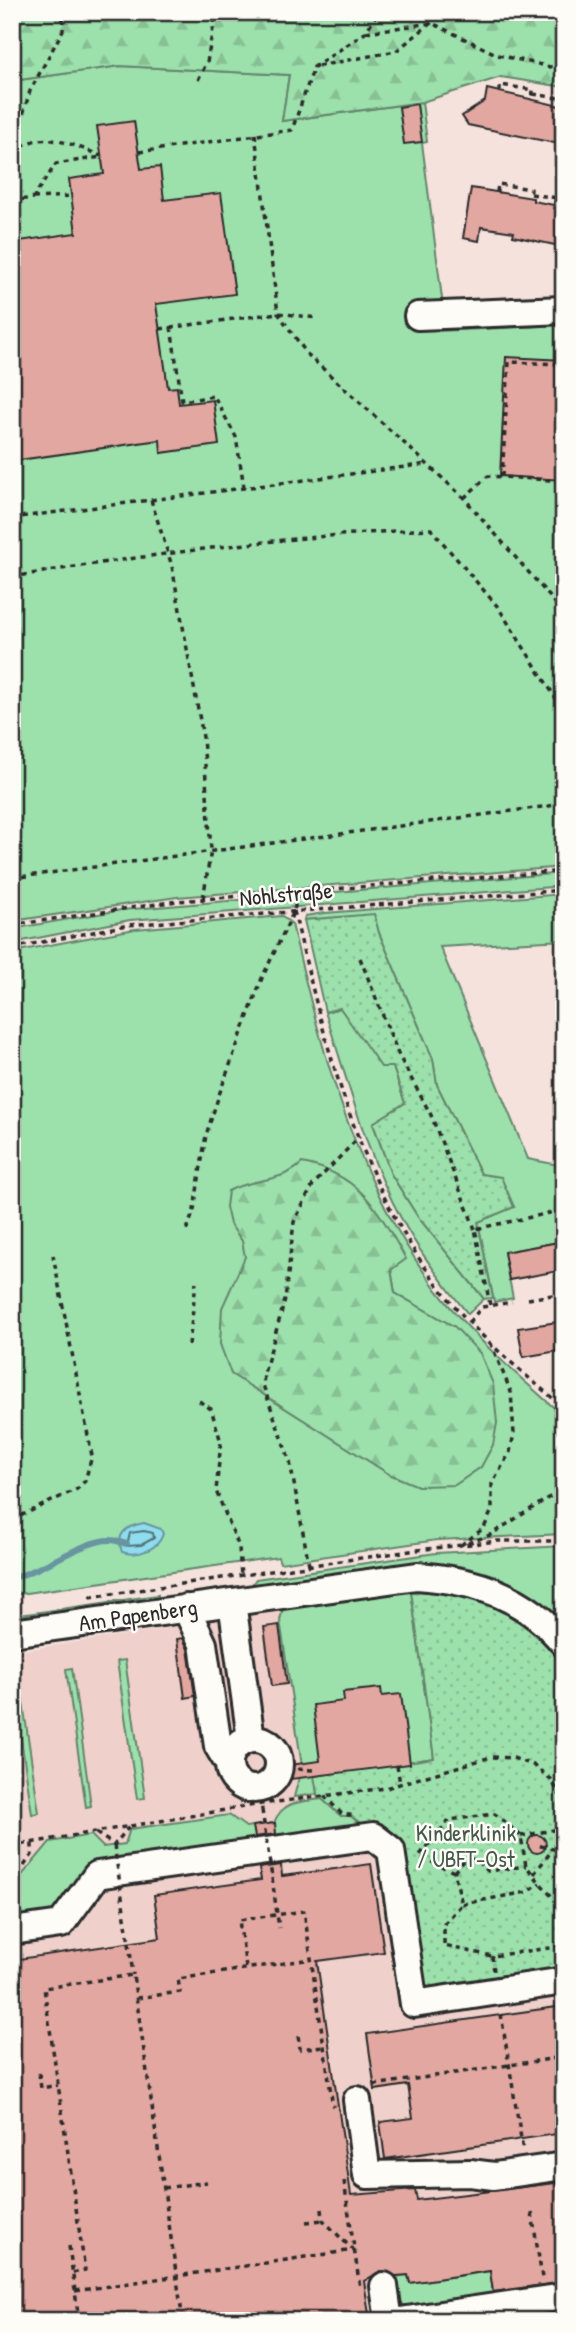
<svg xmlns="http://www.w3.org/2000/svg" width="576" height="2333" font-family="'Patrick Hand',sans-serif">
<defs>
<pattern id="forest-firs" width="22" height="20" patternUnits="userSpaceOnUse" patternTransform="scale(1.75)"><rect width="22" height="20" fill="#9ce0ac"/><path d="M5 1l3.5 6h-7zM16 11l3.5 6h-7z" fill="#87c094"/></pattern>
<pattern id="park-dots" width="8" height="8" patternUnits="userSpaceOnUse" patternTransform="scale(1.75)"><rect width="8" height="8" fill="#9ce0ac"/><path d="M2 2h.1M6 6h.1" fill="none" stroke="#87c094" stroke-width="1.8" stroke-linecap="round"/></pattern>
</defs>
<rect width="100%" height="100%" fill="#f5e2dd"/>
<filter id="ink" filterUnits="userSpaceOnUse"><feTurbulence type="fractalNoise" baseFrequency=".0143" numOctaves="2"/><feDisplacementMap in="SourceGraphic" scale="14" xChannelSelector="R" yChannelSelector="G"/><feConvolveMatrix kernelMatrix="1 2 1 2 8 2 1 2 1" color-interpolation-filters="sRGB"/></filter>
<g filter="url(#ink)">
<path fill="#efd0cb" d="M564,1546V2321H12V1652L221,1620L253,1587L256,1579L436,1553Z"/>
<path fill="#9ce0ac" stroke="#64866c" stroke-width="2" fill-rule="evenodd" d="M120,66L289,75L282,121L422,102L427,142L422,143L443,306L439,331L564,325V867L177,897L12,921V81Z
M564,873V886L130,920L12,943V929L121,910Z
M564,894V940L440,947L528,1159L564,1166V1241L504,1252L513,1298L494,1302L478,1222L514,1207L481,1174L437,1085L433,1059L379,933L374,915L304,920L305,916L325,913Z
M282,916L292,924C323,1059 361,1201 452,1309C486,1349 526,1382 564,1417V1534L437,1540L280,1563L278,1557L12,1595V952L135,929ZM295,1169L391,1269L395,1293L455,1327L283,1248L288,1174Z
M340,1008L393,1067L405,1103L373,1124L391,1174L418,1217L484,1299L468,1314C443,1283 419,1252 401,1218C366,1154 348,1081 325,1012Z
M564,1546V1628C519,1596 488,1566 430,1565L254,1587L253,1583L256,1579L436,1553Z
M411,1591L434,1758L315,1776L317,1794L294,1797L302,1766L280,1620L283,1609Z
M158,1595V1601L12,1622V1616Z
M125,1660L145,1798L137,1799L117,1661Z
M72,1668L91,1806L86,1807L66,1669Z
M19,1675L39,1813L32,1814L12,1677Z
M322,1799L341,1816H351L366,1830L89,1869L52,1915L12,1922V1887L50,1842L91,1835L103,1847L125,1844L130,1829L229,1815L246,1827L274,1823C282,1801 301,1802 322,1799Z
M490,2271L493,2296L406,2308L396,2295L394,2277L408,2275L410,2283Z"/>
<path fill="url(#forest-firs)" stroke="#64866c" stroke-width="2" d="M12,12H564V87L501,77L422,102L282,121L289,75L120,66L12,81Z
M302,1163C361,1174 379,1212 406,1259L391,1270L395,1293L455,1327L480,1353L493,1384L497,1423L493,1445L481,1467L455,1485L418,1486L389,1474L231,1374L220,1344L222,1308L245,1257L242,1241L230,1224L226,1207L228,1191C252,1178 282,1183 302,1163Z"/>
<path fill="url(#park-dots)" stroke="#64866c" stroke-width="2" d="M374,914L379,933L433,1059L437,1085L481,1174L501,1177L514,1207L478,1222L493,1298L484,1299L418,1217L391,1174L373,1123L405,1103L393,1067H381L340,1008L325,1012L304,920Z
M411,1591C484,1593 518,1607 564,1666V1975L435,1994L419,1981L400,1853L351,1816H341L322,1799H318L314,1776L434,1758Z"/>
<path fill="#8fdcee" stroke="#6795a0" stroke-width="2" d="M144,1523L161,1529L163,1534C158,1550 137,1557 122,1552C115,1533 127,1526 144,1523Z"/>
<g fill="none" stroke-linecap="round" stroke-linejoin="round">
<path stroke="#537279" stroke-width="2" d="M144,1531L153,1533L154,1538L141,1545L127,1546L130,1533Z"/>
<path stroke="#6795a0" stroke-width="6" d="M12,1578C43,1571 84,1539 111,1540C116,1540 122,1543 127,1544"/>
</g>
<path fill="#e1a7a0" stroke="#2b2b2b" stroke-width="2" d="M487,89L564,107V145L468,125L462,116L485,101Z
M417,104L422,142L404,144L399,107Z
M134,121L141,169L160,167L164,200L221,193L235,294L156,304L168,388L177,387L179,404L213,400L219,445L161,453L160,440L12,461V242L76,233L69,179L104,174L97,126Z
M471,188L533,198V201L554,205L553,209L555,198H564V247L513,236L514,232L481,227L479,241L463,238Z
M506,357L564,360V480L500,476Z
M564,1241V1270L509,1280L504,1252Z
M564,1321V1350L523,1357L518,1328Z
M279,1625L287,1684L272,1686L264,1627Z
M183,1638L188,1649L195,1696L185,1698L177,1639Z
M381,1688L382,1696L401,1694L410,1764L291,1779L289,1765L320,1761L313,1705L344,1701L343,1692Z
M275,1823L276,1834L255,1837L253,1826Z
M528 1844a9 9 0 1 1 18 0a9 9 0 1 1-18 0Z
M371,1864L384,1952L317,1961L351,2195L415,2190L417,2200L564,2182V2282L493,2292L490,2271L410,2283L408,2275L396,2276L381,2271L364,2281L370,2321H12V2298L16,2297L12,2273V1960L160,1938L154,1895L261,1880L259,1868L281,1865L282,1876Z
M564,2006V2133L385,2159L380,2122L413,2118L408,2085L375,2090L367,2034Z
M559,2314L560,2321H528L527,2318Z"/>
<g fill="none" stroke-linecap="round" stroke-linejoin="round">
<g stroke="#2b2b2b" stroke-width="32">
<path id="minor" d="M418,316L564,310
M232,1602L251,1739
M186,1608L203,1644L218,1746L229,1764
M12,1633L417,1576C476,1580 525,1596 564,1643
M229 1764a25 25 0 1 1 50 0a25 25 0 1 1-50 0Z
M12,1931L61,1924L97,1875L373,1836L391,1850L414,2004L564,1981
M357,2100L367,2175L470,2173L494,2176L564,2166
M384,2286L389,2321
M400,2321L564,2297"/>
</g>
<path stroke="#2b2b2b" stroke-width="3.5" stroke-dasharray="5 5" stroke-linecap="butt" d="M366,32L432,23L498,55L564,70
M318,66L396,51L445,12
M198,80L207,62L216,12
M500,91V85L533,90L532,101
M533,94L564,99
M255,134L278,313L307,354L464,498L564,613
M12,152L30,91L63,30V12
M139,152L292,130L314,67L365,33L378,12
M14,153C38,127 74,145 101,156
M497,192L498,184L531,189L530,198
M531,194L564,199
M33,198L71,196
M12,201L33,198L56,164L102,157
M564,211V210
M171,327L182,401L214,396L236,437L244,487
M160,329L278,313L317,318
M502,477L509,362L564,364
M464,498L488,476L564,481
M151,500L172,566L203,737L211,850L203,899
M12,518L428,464
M12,577C151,554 290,536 431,529L498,607L564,711
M12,878L564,804
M294,911C327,1054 366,1213 469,1322C498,1353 532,1380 564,1408
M12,925L178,901L564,871
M12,948L128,925L564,890
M360,958L399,1056L431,1115L475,1229
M187,1230L194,1210L206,1135L220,1092L262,978L294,911L298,891
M528,1299L564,1293
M490,1305L475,1229L564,1210
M469,1322L482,1307L512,1302
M189,1345L196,1282
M199,1401L211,1409L221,1442L216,1491L239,1547L241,1577
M12,1520L77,1489L85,1481L92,1456L53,1255
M468,1543L490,1535L564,1488
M461,1545L484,1528L492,1510V1484L510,1452L514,1434L511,1392L491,1344
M309,1565L290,1462L263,1385L264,1373L285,1300L294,1222L313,1185L360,1136
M90,1597L417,1550L498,1541H564
M397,1765L400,1784
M278,1768L314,1770
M259,1788L262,1810
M324,1796L342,1814L356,1816
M96,1833L114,1845L129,1827
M521,1836L564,1828
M12,1846L261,1804L386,1788L491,1757L513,1758L533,1765L551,1779L564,1803
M454,1872L463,1861L475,1859L488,1871L526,1866
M534,1874L553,1849L537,1845
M272,1878L279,1928
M12,1882L32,1855V1843
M462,1904L527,1892L540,1883
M564,1911L526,1866L521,1836L495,1814L449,1820L419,1856L454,1872L462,1904L444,1924V1946L492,1956L564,1946
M129,1943L133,1975
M492,1956L494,1971
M246,1968L239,1920L304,1911L333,2107
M137,1998L180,1992L178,1979L311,1959
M501,2014L523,2151
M298,2036L300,2049L323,2046
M39,2073L41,2088L58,2085
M374,2085L564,2057
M344,2181L360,2288
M164,2188L207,2182
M322,2209L323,2220L352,2249
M532,2213L542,2278
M306,2222L323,2220
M69,2246L79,2321
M73,2273L85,2270L44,1988L133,1975L183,2321
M75,2291L354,2250
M206,2312L207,2321"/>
<use href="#minor" stroke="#fdfcf7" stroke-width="26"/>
<path stroke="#2b2b2b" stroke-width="3.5" stroke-dasharray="5 5" stroke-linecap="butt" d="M262,1810L272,1878
M114,1845L129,1943"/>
</g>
</g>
<g text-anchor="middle" stroke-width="5" stroke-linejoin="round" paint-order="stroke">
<g font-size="23" fill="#2b2b2b" stroke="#fdfcf7">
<text transform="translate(286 894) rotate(-5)" y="8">Nohlstraße</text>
<text transform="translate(138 1615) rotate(-8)" y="8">Am Papenberg</text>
</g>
<g font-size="23" fill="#47584b" stroke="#fdfcf7">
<text x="466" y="1841">Kinderklinik<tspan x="466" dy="26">/ UBFT-Ost</tspan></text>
</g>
</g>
<rect width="576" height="2333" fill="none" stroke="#fdfcf7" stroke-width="42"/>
<rect x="21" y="21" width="534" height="2291" fill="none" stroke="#2b2b2b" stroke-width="2.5" filter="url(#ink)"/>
</svg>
